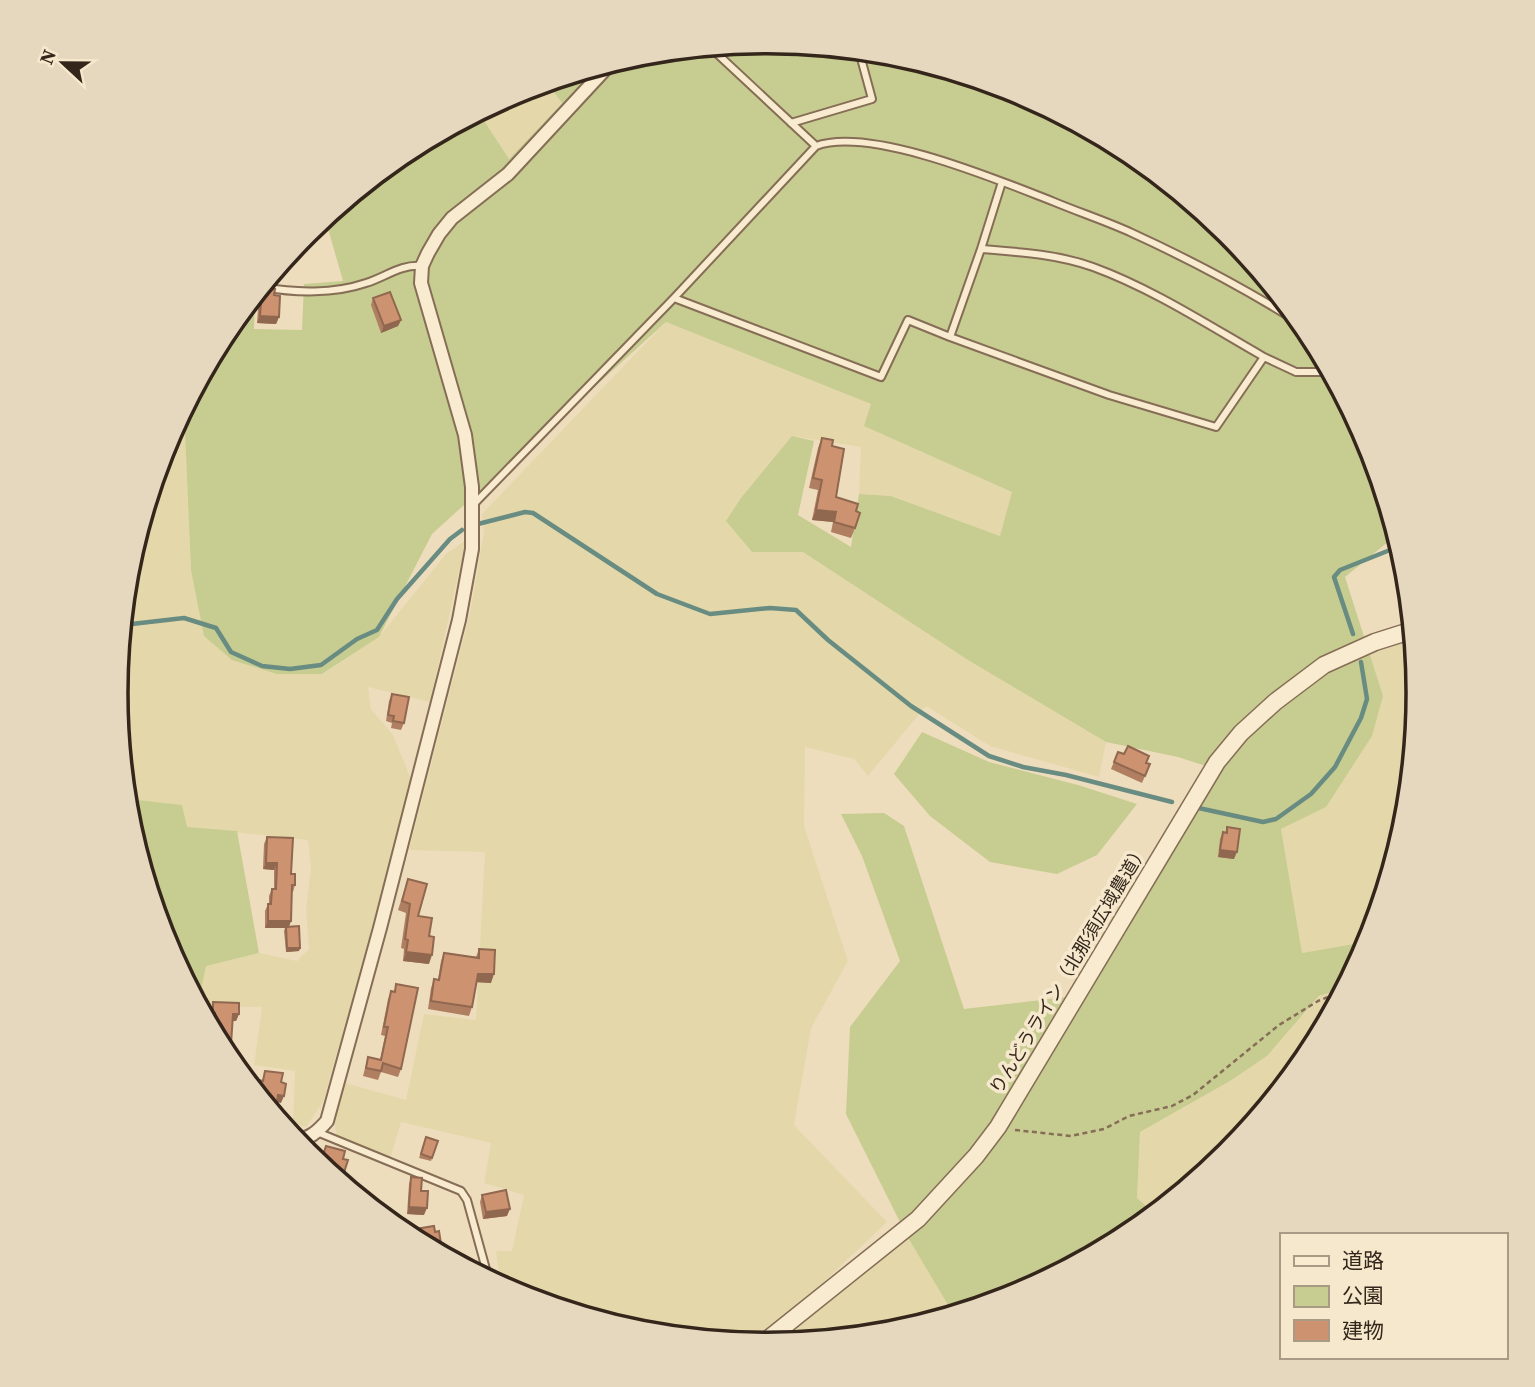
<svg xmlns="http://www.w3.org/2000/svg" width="1535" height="1387" font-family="'Source Serif 4','Noto Sans JP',serif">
<rect width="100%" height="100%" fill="#eeddbc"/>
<path fill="#e4d8aa" d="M547,83L562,102L509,159L479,113L519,91Z
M666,322L871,404L865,426L1012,492L1000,536L891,496L859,494L861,447L792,436L752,552H803L968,660L1106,742L1099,777L990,746L926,706L868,776L854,759L805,747L804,826L848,961L811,1028L794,1125L887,1222L809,1296L749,1343L640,1332L518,1295L501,1286L496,1251H512L524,1195L484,1183L491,1143L401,1122L390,1159L337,1137L333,1118L345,1083L406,1100L424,1014L476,1020L485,852L409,850L470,613L484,532L482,514Z
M184,409L191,570L323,674L379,637L446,554L466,540L430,702L368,687L371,709L393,735L411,779L364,958L323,1102L306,1127L293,1124L295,1071L254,1065L262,1007L199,1006L198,1003L205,966L259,953L297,961L309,949L306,909L311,868L308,840L187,827L136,800L133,783L124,774L116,693L129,566L166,444Z
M1380,478L1397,537L1389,541L1381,492Z
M1414,638L1419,694L1406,821L1369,943L1366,949L1364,942L1302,953L1281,829L1326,807L1369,652Z
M1345,988L1309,1056L1228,1154L1155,1214L1137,1198L1140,1132L1230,1081L1267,1056L1320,996Z
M907,1236L954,1315L894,1333L775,1344Z"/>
<path fill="#c7cc91" d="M767,42L895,55L1017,92L1130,152L1228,233L1309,332L1370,445L1380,478L1389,541L1345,577L1383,696L1372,736L1326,807L1281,829L1302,953L1365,942L1366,949L1345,988L1319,996L1267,1056L1230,1081L1140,1132L1137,1198L1155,1214L1129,1235L1016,1296L954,1315L907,1236L846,1114L850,1027L900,961L862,856L841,814L884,813L904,826L964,1009L1083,995L1206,766L1178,757L1106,742L968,660L803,552H752L726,521L741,498L792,436L814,441L798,515L851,547L859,494L891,496L1000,536L1012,492L864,426L871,404L666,322L432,534L379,637L322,674H277L232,660L204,636L191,570L184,409L226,331L255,296L254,329L302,330L304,284L343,281L325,218L406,152L479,113L509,159L562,103L547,83L641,54Z
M922,732L989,762L1078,785L1137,804L1097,855L1057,874L990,862L930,816L894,774Z
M124,774L133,783L137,800L182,805L187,827L237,831L259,953L206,966L198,1003L165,942L128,820Z"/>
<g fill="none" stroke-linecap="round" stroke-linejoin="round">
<path stroke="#688c82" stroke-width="4.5" d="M478,524L525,512L533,513L657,594L710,614L770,608L796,610L828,640L911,706L989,756L1023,767L1066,775L1172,802
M123,625L184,618L216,628L231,652L262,666L290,669L321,665L357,639L377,630L397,599L450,539L462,530
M1353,634L1334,577L1340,570L1400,546
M1194,807L1263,822L1276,819L1311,794L1335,767L1361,718L1367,699L1361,662"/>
<g stroke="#856d56" stroke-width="10">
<path id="service" d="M711,48L816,146C870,126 998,180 1052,201C1078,212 1106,221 1132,233C1191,260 1251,292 1306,327
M791,123L872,99L859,51
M981,249C1018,252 1057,254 1093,267C1153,289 1208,325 1264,357L1216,427L1109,395L950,337Z
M981,249L1002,182
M263,287C295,293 334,294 366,283C386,277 400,264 422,266
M674,298L881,377L908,320L950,337
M1264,357L1296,372H1331
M474,504L674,298L816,146
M317,1132L461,1191L467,1200L489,1280"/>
</g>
<g stroke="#856d56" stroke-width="16">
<path id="minor" d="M295,1139C308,1141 318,1131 327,1121L380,928L459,620L472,549V487L465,435L421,283L422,266L428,253L439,234L452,218L508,174L610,64"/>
</g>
<g stroke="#856d56" stroke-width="19">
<path id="tertiary" d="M762,1344L918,1219L976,1156L998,1127L1217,762L1241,733L1275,702L1324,665L1375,642L1413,630"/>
</g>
<path stroke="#856d56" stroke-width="2.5" stroke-dasharray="5 3.5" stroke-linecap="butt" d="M1015,1130L1071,1136L1104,1129L1129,1116L1172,1106L1193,1095L1279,1025L1318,1001L1343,991"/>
<use href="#service" stroke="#f9ebcf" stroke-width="6"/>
<use href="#minor" stroke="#f9ebcf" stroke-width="12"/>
<use href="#tertiary" stroke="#f9ebcf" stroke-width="16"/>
</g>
<path fill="#b07e61" d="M262,288L279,317L276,324L257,323L259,295Z
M373,298L401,320L398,326L381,333L371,305Z
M822,438L832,446L836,497L856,511L855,528L851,538L831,532L833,522L812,520L818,490L809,488L818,448Z
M392,694L404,723L401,730L391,728L392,723L386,721L389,701Z
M1118,752L1150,764L1142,783L1111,769Z
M1227,827L1234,859L1218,857L1220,839L1223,832L1225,833Z
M267,837L291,874L295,885L293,892H291V921L289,927L300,948L299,951L286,952L284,931L285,928H265V911L268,904H269V896L272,889H274V870L263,869L264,844Z
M408,879L418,916L429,936V964L403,961L404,949L401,948L406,913L398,910Z
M479,949L491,983L476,982L472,1007L469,1016L428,1009L431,988L434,979L438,980L441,961L444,953L476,957Z
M396,984L401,1069L398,1077L381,1072L378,1080L363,1076L368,1057L380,1060L385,1036L381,1035L388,999L391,991L394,992Z
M213,1002L239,1014L236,1021H233L229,1051H223L212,1029L213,1020H210L211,1009Z
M426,1137L438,1141L431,1161L419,1158Z
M411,1177L424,1215L407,1214L409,1184Z
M482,1195L507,1216L483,1219L480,1202Z
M415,1229L441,1254L413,1239L412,1236Z"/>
<path fill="#90674f" d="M260,316L279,317L276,324L257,323Z
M401,320L398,326L381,333L384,326Z
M816,510L836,512L833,522L812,520Z
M1220,850L1237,852L1234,859L1218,857Z
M266,863H277L274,870L263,869Z
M268,921H291L288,928H265Z
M287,948H300L299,951L286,952Z
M406,952L432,955L429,964L403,961Z
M478,974H494L491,983L475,982Z
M233,1014H239L236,1021H231Z
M219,1044H231L229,1051H223Z
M278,1095L284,1096L281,1103L276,1102Z
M409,1207L427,1208L424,1215L407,1214Z
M510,1209L507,1216L483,1219L486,1212Z"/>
<path fill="#cd9371" stroke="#90674f" stroke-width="2" d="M262,288L275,289L274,295L280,296L279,317L260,316Z
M390,292L401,320L384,326L373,298Z
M822,438L833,440L832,446L844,449L836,497L858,504L856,511L860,513L855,528L834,522L836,512L816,510L822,480L813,478Z
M392,694L409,697L404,723L393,721L394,716L388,715Z
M1128,746L1149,756L1146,763L1150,764L1145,776L1114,762L1118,752L1124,754Z
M1227,827L1240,829L1237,852L1220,850L1223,832L1227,833Z
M267,837L293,838L291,874H295V885H292L291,921H268V904H271L272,889H276L277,863H266Z
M408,879L427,884L418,916L432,918L429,936L434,937L432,955L406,952L408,940L405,939L410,904L402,901Z
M299,926L300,948H287L286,927Z
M479,949L495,950L494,974H478L472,1007L431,1001L434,979L439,980L444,953L479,958Z
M396,984L418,988L401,1069L383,1063L381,1071L366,1068L368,1057L381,1060L388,1027H384L391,991L395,992Z
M213,1002L239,1003V1014H233L231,1044H219L214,1033L215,1013H213Z
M265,1071L283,1073L281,1082L286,1084L284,1096L278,1095L276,1111L271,1110L244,1077L263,1081Z
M426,1137L438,1141L432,1158L421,1154Z
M326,1146L345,1151L343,1159L348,1160L341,1182L320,1165Z
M411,1177L422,1178L421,1191H428L427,1208L409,1207Z
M506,1190L510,1209L486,1212L482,1195Z
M434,1226L435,1232L439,1231L442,1250L439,1253L417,1241L415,1229Z"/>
<g text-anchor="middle" stroke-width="7" stroke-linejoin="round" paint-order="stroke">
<g font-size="18" fill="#34261b" stroke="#f5e8cc">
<text transform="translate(1069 969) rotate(-59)" y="6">りんどうライン（北那須広域農道）</text>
</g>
</g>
<path d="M0 0H1535V1387H0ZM128 693a639 639 0 1 1 1278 0a639 639 0 1 1-1278 0Z" fill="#e6d8be" fill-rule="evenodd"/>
<path fill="none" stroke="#34261b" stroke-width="3.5" d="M128 693a639 639 0 1 1 1278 0a639 639 0 1 1-1278 0Z"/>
<rect x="1280" y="1233" width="228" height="126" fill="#f5e8cc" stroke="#a89a85" stroke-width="2"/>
<rect x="1294" y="1256" width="35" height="10" fill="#f9ebcf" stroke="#a89a85" stroke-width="2"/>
<text x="1342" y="1268" font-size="21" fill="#34261b">道路</text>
<rect x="1294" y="1286" width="35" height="21" fill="#c7cc91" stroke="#a89a85" stroke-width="2"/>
<text x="1342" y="1303" font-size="21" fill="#34261b">公園</text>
<rect x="1294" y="1320" width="35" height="21" fill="#cd9371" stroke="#a89a85" stroke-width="2"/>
<text x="1342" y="1338" font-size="21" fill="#34261b">建物</text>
<g transform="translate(63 63) rotate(292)" stroke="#f5e8cc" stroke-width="5" paint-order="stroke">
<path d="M0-5L12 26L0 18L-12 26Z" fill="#34261b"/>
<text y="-10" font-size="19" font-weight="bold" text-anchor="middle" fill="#34261b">N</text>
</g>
</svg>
